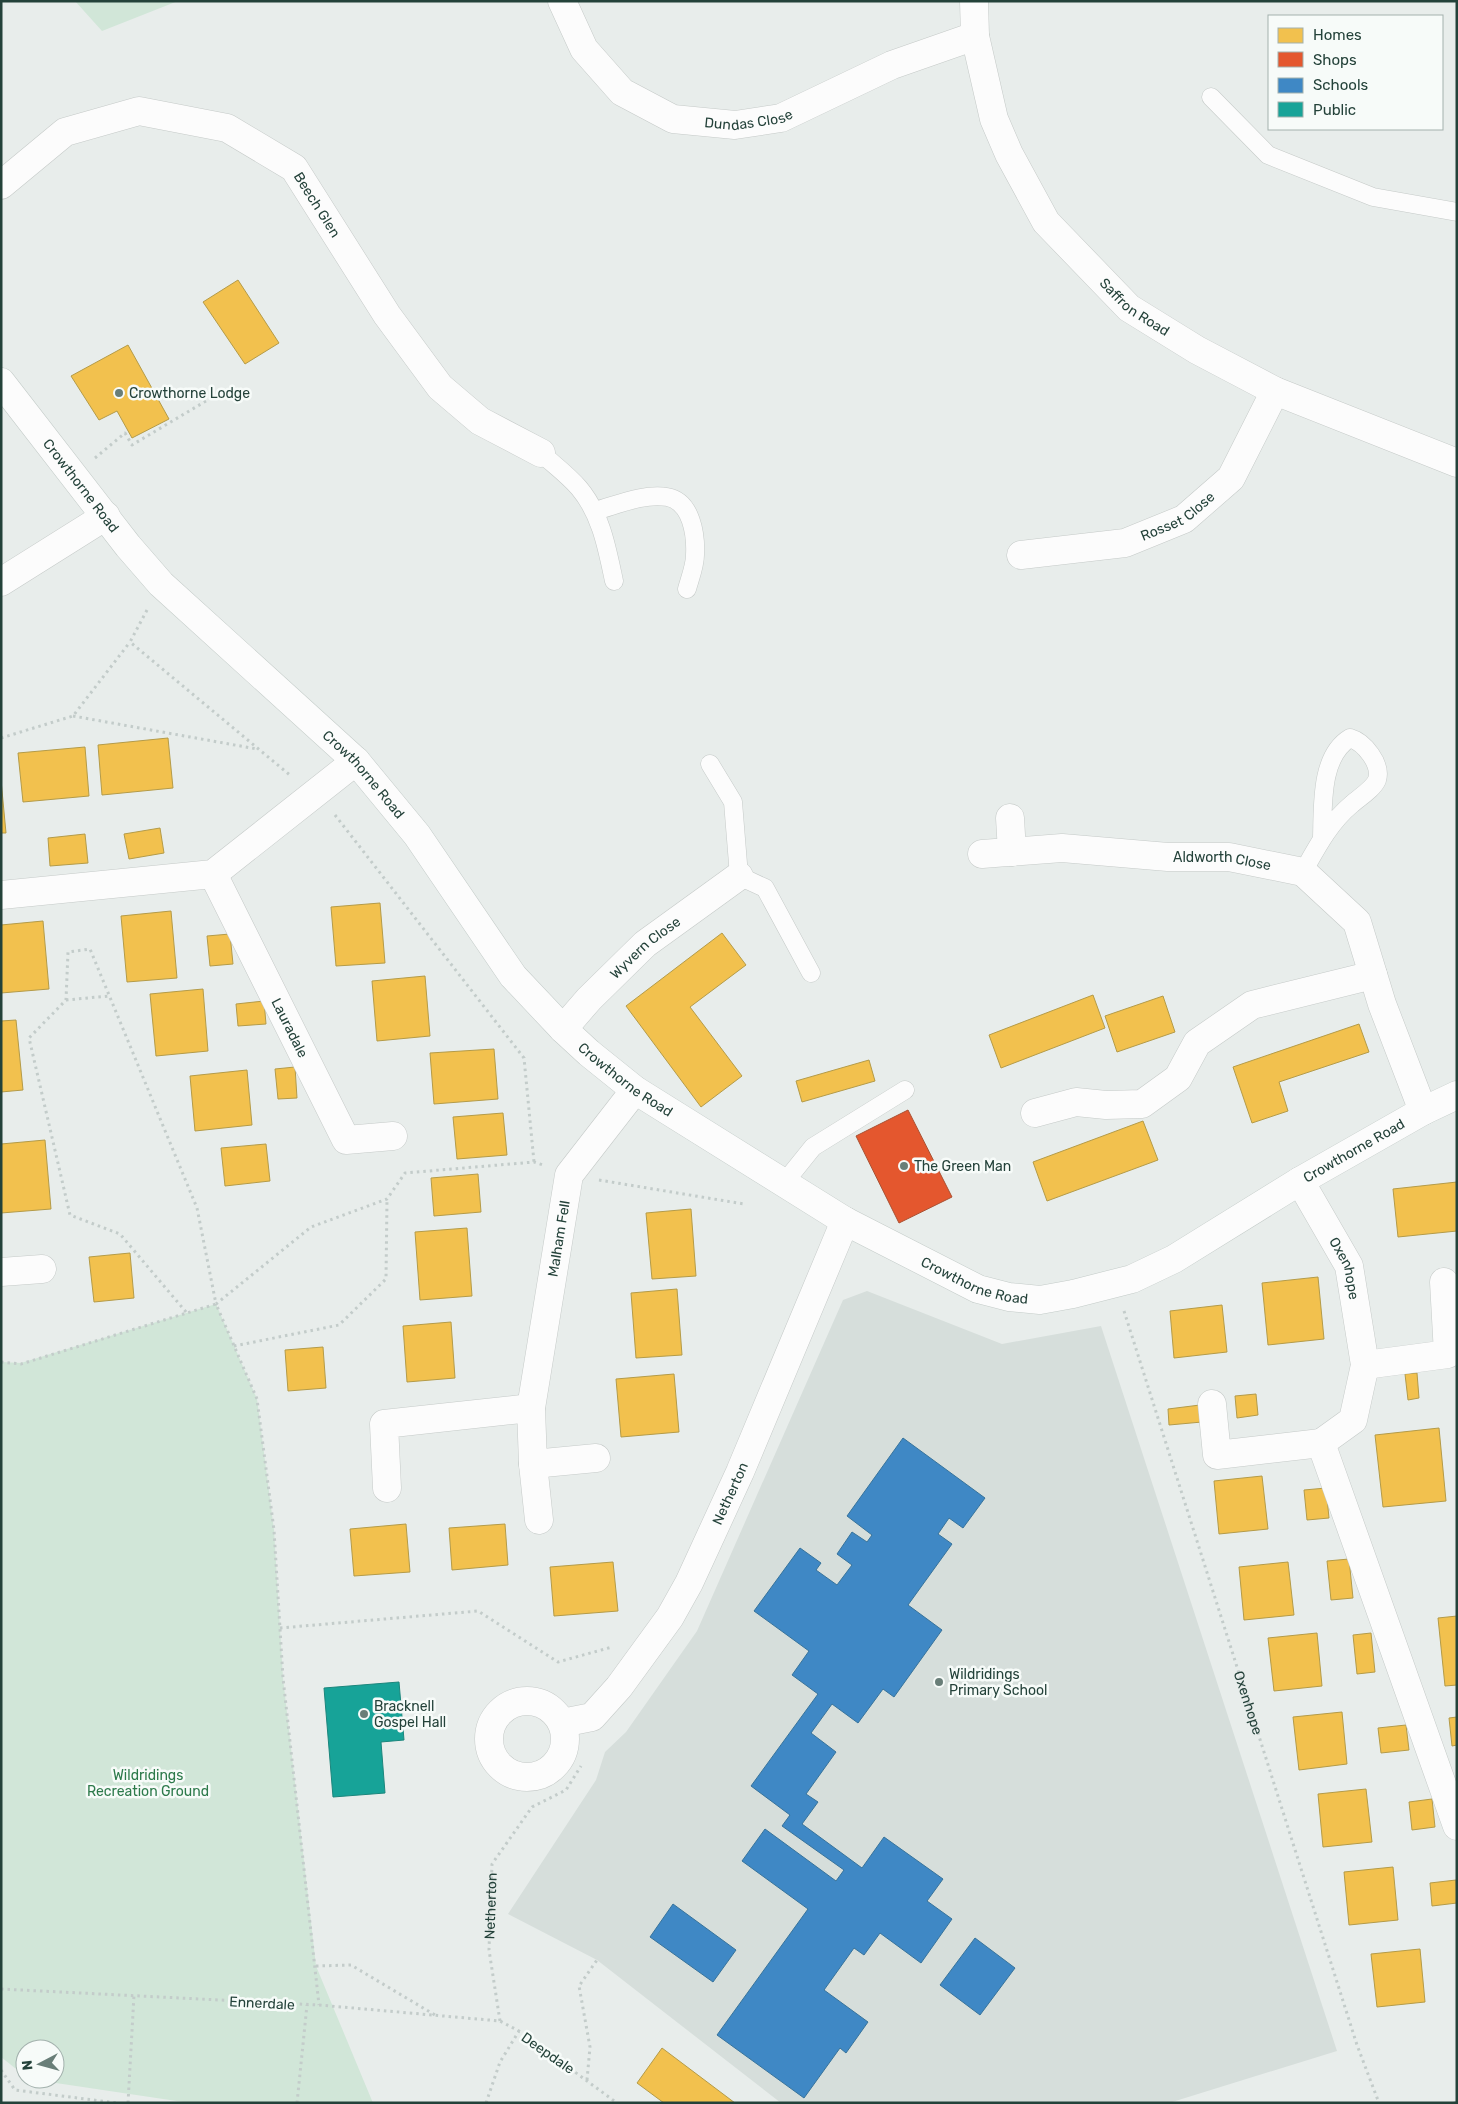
<svg xmlns="http://www.w3.org/2000/svg" width="1458" height="2104" font-family="Rubik,sans-serif">
<rect width="100%" height="100%" fill="#e8edeb"/>
<path fill="#d6dedb" d="M867,1291L1002,1344L1101,1326L1337,2051L1169,2103H781L597,1960L508,1914L596,1780L605,1752L626,1732L697,1631L843,1300Z"/>
<path fill="#d1e6d8" d="M75,1H178L102,31Z
M216,1304L257,1399L274,1530L283,1678L316,1966L373,2103H190L29,2079H55V2049H25V2076L1,2057V1362L21,1363Z"/>
<path fill="#f2c14e" stroke="#b49b48" d="M238,280L279,343L245,364L203,302Z
M128,345L169,419L132,438L117,411L99,420L71,376Z
M168,738L173,788L102,795L98,745Z
M85,747L89,796L23,802L18,753Z
M1,780L6,833H1Z
M160,828L164,853L129,859L124,834Z
M85,834L88,863L50,866L48,838Z
M380,903L385,963L336,966L331,907Z
M171,911L177,978L127,982L121,916Z
M43,921L49,989L1,993V925Z
M722,933L746,965L690,1007L742,1076L701,1107L626,1006Z
M230,934L233,964L210,966L207,936Z
M425,976L430,1036L377,1041L372,981Z
M203,989L208,1051L156,1056L150,994Z
M1093,995L1105,1028L1001,1068L989,1035Z
M1163,996L1175,1032L1117,1052L1105,1016Z
M264,1001L266,1024L238,1026L236,1004Z
M16,1020L23,1090L1,1092V1021Z
M1359,1024L1369,1052L1279,1082L1288,1111L1252,1123L1233,1067Z
M494,1049L498,1099L434,1104L430,1053Z
M869,1060L875,1081L802,1102L796,1081Z
M295,1067L297,1098L278,1099L275,1069Z
M247,1070L252,1125L195,1131L190,1076Z
M503,1113L507,1155L457,1159L453,1117Z
M1143,1121L1158,1160L1047,1201L1033,1162Z
M45,1140L51,1209L1,1213V1144Z
M266,1144L270,1181L225,1186L221,1148Z
M478,1174L481,1212L434,1216L431,1178Z
M1457,1182V1231L1398,1237L1393,1189Z
M691,1209L696,1276L652,1279L646,1213Z
M467,1228L472,1296L420,1300L415,1232Z
M130,1253L134,1298L94,1302L89,1257Z
M1318,1277L1324,1339L1268,1345L1262,1283Z
M677,1289L682,1355L636,1358L631,1293Z
M1222,1305L1227,1352L1174,1358L1170,1311Z
M451,1322L455,1378L407,1382L403,1326Z
M323,1347L326,1388L288,1391L285,1350Z
M1417,1373L1419,1398L1408,1400L1405,1374Z
M674,1374L679,1432L621,1437L616,1379Z
M1256,1394L1258,1415L1237,1418L1235,1396Z
M1200,1405L1202,1422L1169,1425L1168,1409Z
M1439,1428L1446,1501L1383,1507L1375,1435Z
M1262,1476L1268,1529L1219,1534L1214,1481Z
M1326,1488L1329,1518L1307,1520L1304,1490Z
M406,1524L410,1572L354,1576L350,1529Z
M505,1524L508,1565L452,1570L449,1528Z
M1349,1559L1353,1598L1331,1600L1327,1561Z
M613,1562L618,1611L554,1616L550,1567Z
M1288,1562L1294,1615L1244,1620L1239,1567Z
M1457,1616V1685L1445,1686L1438,1618Z
M1317,1633L1322,1686L1274,1691L1268,1638Z
M1371,1633L1375,1672L1357,1674L1353,1635Z
M1342,1712L1347,1764L1299,1770L1293,1717Z
M1457,1717V1745L1452,1746L1449,1718Z
M1406,1725L1409,1750L1381,1753L1378,1728Z
M1366,1789L1372,1842L1323,1847L1318,1794Z
M1432,1799L1435,1827L1412,1830L1409,1802Z
M1393,1867L1398,1920L1349,1925L1344,1872Z
M1456,1880L1457,1903L1432,1906L1430,1883Z
M1420,1949L1425,2002L1377,2007L1371,1954Z
M662,2048L735,2103H664L637,2083Z"/>
<path fill="#e4572e" stroke="#aa5132" d="M908,1110L952,1197L899,1223L856,1136Z"/>
<path fill="#3f88c5" stroke="#37739b" d="M903,1438L985,1498L963,1528L949,1518L938,1534L952,1544L908,1605L942,1630L894,1697L883,1689L858,1723L832,1704L811,1733L836,1752L806,1794L818,1802L802,1824L862,1868L884,1837L943,1879L927,1901L952,1919L921,1963L880,1933L864,1955L854,1948L824,1990L868,2022L846,2053L840,2048L804,2098L717,2035L808,1909L742,1861L765,1829L836,1881L844,1870L782,1826L790,1815L751,1786L818,1694L792,1675L809,1651L754,1611L800,1548L821,1563L816,1570L837,1585L852,1565L837,1554L852,1532L867,1542L872,1535L847,1516Z
M673,1904L736,1950L713,1982L650,1937Z
M975,1938L1015,1968L980,2015L940,1985Z"/>
<path fill="#17a398" stroke="#1b867c" d="M399,1682L404,1740L381,1742L385,1793L333,1797L324,1688Z"/>
<g fill="none" stroke-linecap="round" stroke-linejoin="round">
<g stroke="#c5cac8" stroke-width="19">
<path id="lane" d="M1211,97L1268,155L1373,197L1457,212
M541,453C553,464 568,475 579,488C601,514 607,548 614,581
M595,511C617,505 644,493 667,497C692,501 696,536 695,555C695,566 690,578 687,589
M710,764L733,802L739,876L765,888L811,973
M1303,872C1317,847 1330,822 1352,804C1360,797 1373,789 1377,780C1382,764 1364,742 1350,738C1320,756 1323,806 1322,838
M784,1183L813,1147L905,1090"/>
</g>
<g stroke="#c5cac8" stroke-width="29">
<g id="street">
<path id="s3" d="M562,1L584,49L622,92L673,119L735,125L781,118L892,65L975,36"/>
<path id="s4" d="M974,1L975,36L994,119L1009,154L1046,222L1129,308L1197,350L1275,391L1457,463"/>
<path id="s5" d="M1,185L65,132L139,111L227,128L294,168L387,315L440,387L480,421L541,453"/>
<path id="s6" d="M1021,555L1125,543L1184,519L1231,478L1275,391"/>
<path d="M1,582L106,516"/>
<path d="M1010,818L1012,852"/>
<path id="s7" d="M982,854L1062,848L1168,857H1229L1303,872L1357,922L1382,1004L1423,1111"/>
<path id="s8" d="M213,874L346,1140L393,1136"/>
<path d="M1,895L213,874L356,761"/>
<path id="s9" d="M563,1029L589,999L645,944L739,876"/>
<path d="M1035,1113L1076,1102L1106,1105L1142,1104L1178,1078L1197,1043L1252,1005L1373,975"/>
<path id="s10" d="M1300,1181L1349,1266L1365,1365L1353,1420L1321,1443L1457,1826"/>
<path d="M1,1272L42,1269"/>
<path d="M1365,1365L1448,1354L1444,1282"/>
<path d="M1212,1404L1217,1455L1321,1443"/>
<path d="M533,1464L596,1458"/>
<path d="M387,1488L384,1424L531,1408"/>
<path id="s11" d="M539,1520L533,1464L531,1408L569,1175L635,1090"/>
<circle cx="527" cy="1739" r="38"/>
<path id="s12" d="M562,1723L592,1717L619,1687L670,1617L689,1583L740,1472L845,1221"/>
</g>
</g>
<g stroke="#c3cbc8" stroke-width="29">
<g id="secondary">
<path id="s13" d="M1,382L128,546L161,584L356,761L417,835L513,976L563,1029L589,1053L635,1090L845,1221L978,1289L1009,1297L1040,1300L1073,1294L1132,1279L1174,1259L1300,1181L1423,1111L1457,1095"/>
</g>
</g>
<g stroke="#c3ccca" stroke-width="3" stroke-dasharray="2.5 4" stroke-linecap="butt">
<path d="M95,458L125,433L132,445L206,401"/>
<path d="M147,610L130,642L291,776"/>
<path d="M73,716L257,749"/>
<path d="M1,738L73,716L130,642"/>
<path d="M335,815L524,1058L534,1162"/>
<path d="M66,1000L109,996"/>
<path d="M599,1180L744,1204"/>
<path id="s1" d="M1124,1311L1357,2045L1379,2103"/>
<path d="M186,1312L120,1234L70,1215L29,1038L66,1000L68,952L90,949L197,1208L216,1304L311,1227L387,1199L405,1173L534,1162L543,1165"/>
<path d="M234,1346L339,1325L386,1279L387,1199"/>
<path d="M1,1362L21,1364L216,1304L257,1399L274,1530L283,1678L319,2005"/>
<path d="M280,1628L478,1611L558,1662L612,1647"/>
<path d="M316,1966L351,1965L435,2015"/>
<path d="M1,1989L319,2005L500,2021L519,2031L617,2103"/>
<path id="s2" d="M500,2021L489,1950L492,1864L532,1807L566,1790L581,1766"/>
<path d="M1,2070L15,2090L117,2103"/>
<path d="M587,2080L590,2047L579,1986L597,1960"/>
<path d="M128,2103L134,1995"/>
<path d="M297,2103L307,2005"/>
<path d="M486,2103L500,2062L519,2031"/>
<path d="M1454,2103L1457,2102"/>
</g>
<use href="#lane" stroke="#fcfcfc" stroke-width="18"/>
<use href="#street" stroke="#fcfcfc" stroke-width="28"/>
<use href="#secondary" stroke="#fcfcfc" stroke-width="28"/>
</g>
<g fill="#697e78" stroke="#f7fbf9" stroke-width="2">
<circle cx="119" cy="393" r="5"/>
<circle cx="904" cy="1166" r="5"/>
<circle cx="939" cy="1682" r="5"/>
<circle cx="364" cy="1714" r="5"/>
</g>
<g text-anchor="middle" stroke-width="5" stroke-linejoin="round" paint-order="stroke">
<g font-size="14" fill="#24423a" stroke="#f7fbf9">
<text dy="5" stroke="none"><textPath href="#s3" startOffset="244">Dundas Close</textPath></text>
<text dy="5" stroke="none"><textPath href="#s5" startOffset="371">Beech Glen</textPath></text>
<text dy="5" stroke="none"><textPath href="#s4" startOffset="359">Saffron Road</textPath></text>
<text dy="5" stroke="none"><textPath href="#s13" startOffset="131">Crowthorne Road</textPath></text>
<text dy="5" stroke="none"><textPath href="#s6" startOffset="164">Rosset Close</textPath></text>
<text dy="5" stroke="none"><textPath href="#s13" startOffset="536">Crowthorne Road</textPath></text>
<text dy="5" stroke="none"><textPath href="#s7" startOffset="241">Aldworth Close</textPath></text>
<text dy="5" stroke="none"><textPath href="#s9" startOffset="116">Wyvern Close</textPath></text>
<text dy="5" stroke="none"><textPath href="#s8" startOffset="172">Lauradale</textPath></text>
<text dy="5" stroke="none"><textPath href="#s13" startOffset="941">Crowthorne Road</textPath></text>
<text dy="5" stroke="none"><textPath href="#s13" startOffset="1766">Crowthorne Road</textPath></text>
<text dy="5" stroke="none"><textPath href="#s11" startOffset="284">Malham Fell</textPath></text>
<text dy="5" stroke="none"><textPath href="#s10" startOffset="99">Oxenhope</textPath></text>
<text dy="5" stroke="none"><textPath href="#s13" startOffset="1346">Crowthorne Road</textPath></text>
<text dy="5" stroke="none"><textPath href="#s12" startOffset="295">Netherton</textPath></text>
<text dy="5" stroke="none"><textPath href="#s1" startOffset="411">Oxenhope</textPath></text>
<text dy="5" stroke="none"><textPath href="#s2" startOffset="116">Netherton</textPath></text>
<text transform="translate(262 2003) rotate(3)" y="5">Ennerdale</text>
<text transform="translate(548 2053) rotate(35)" y="5">Deepdale</text>
</g>
<g font-size="14" fill="#24423a" stroke="#f7fbf9" text-anchor="start">
<text x="129" y="398">Crowthorne Lodge</text>
<text x="914" y="1171">The Green Man</text>
<text x="949" y="1679">Wildridings<tspan x="949" dy="16">Primary School</tspan></text>
<text x="374" y="1711">Bracknell<tspan x="374" dy="16">Gospel Hall</tspan></text>
</g>
<g font-size="14" fill="#2d7a4b" stroke="#f7fbf9">
<text x="148" y="1780">Wildridings<tspan x="148" dy="16">Recreation Ground</tspan></text>
</g>
</g>
<rect width="1458" height="2104" fill="none" stroke="#24423a" stroke-width="5"/>
<rect x="1268" y="15" width="175" height="115" fill="#f7fbf9" stroke="#a3b1ad"/>
<rect x="1278" y="28" width="25" height="15" fill="#f2c14e" stroke="#a3b1ad"/>
<text x="1313" y="40" font-size="15" fill="#24423a">Homes</text>
<rect x="1278" y="52" width="25" height="15" fill="#e4572e" stroke="#a3b1ad"/>
<text x="1313" y="65" font-size="15" fill="#24423a">Shops</text>
<rect x="1278" y="78" width="25" height="15" fill="#3f88c5" stroke="#a3b1ad"/>
<text x="1313" y="90" font-size="15" fill="#24423a">Schools</text>
<rect x="1278" y="102" width="25" height="15" fill="#17a398" stroke="#a3b1ad"/>
<text x="1313" y="115" font-size="15" fill="#24423a">Public</text>
<g transform="translate(40 2064) rotate(264)"><circle r="24" fill="#f7fbf9" stroke="#a3b1ad"/>
<path d="M0-4L9 19L0 12L-9 19Z" fill="#697e78"/>
<text y="-8" font-size="14" font-weight="bold" text-anchor="middle" fill="#24423a">N</text>
</g>
</svg>
